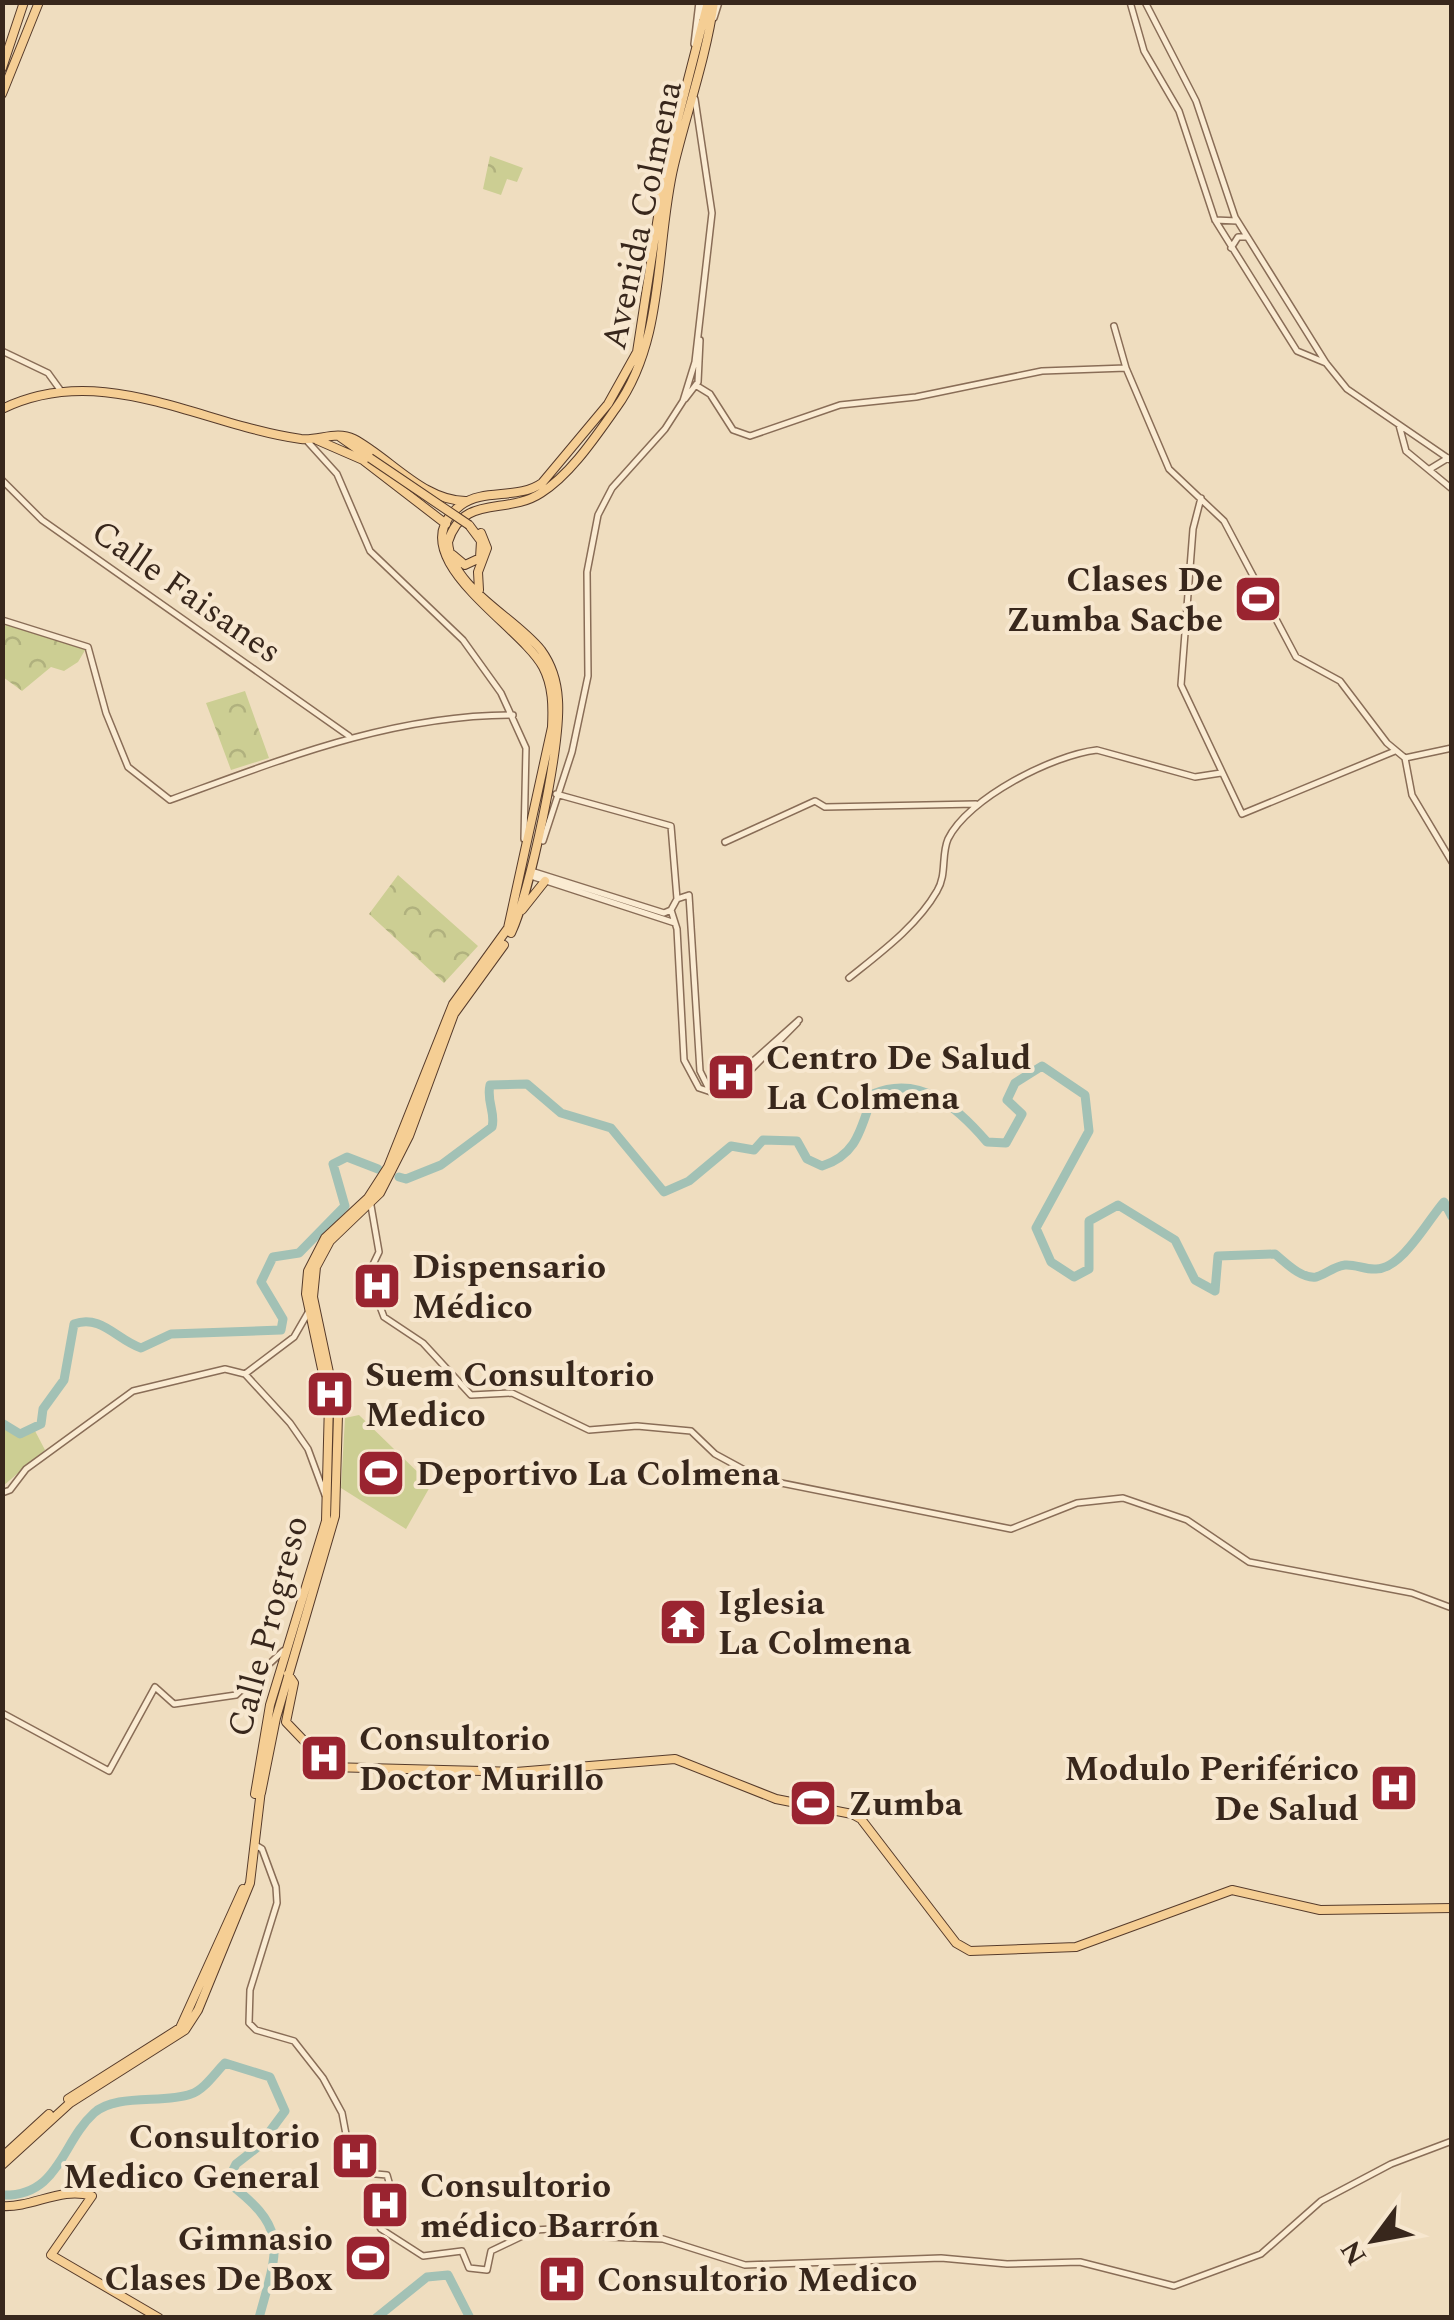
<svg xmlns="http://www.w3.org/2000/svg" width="1454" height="2320" font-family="Spectral,serif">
<defs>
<pattern id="forest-crowns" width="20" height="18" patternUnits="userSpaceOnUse" patternTransform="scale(2.5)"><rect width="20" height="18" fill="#ccce93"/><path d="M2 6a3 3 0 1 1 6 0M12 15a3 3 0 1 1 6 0" fill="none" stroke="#b0b17e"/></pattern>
</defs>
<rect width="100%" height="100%" fill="#efddbf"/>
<path fill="#ccce93" d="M359,1415L431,1485L406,1529L341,1488L345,1418Z
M2,1424L21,1435L34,1429L45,1450L3,1486Z"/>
<path fill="url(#forest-crowns)" d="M490,156L523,168L517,182L507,179L501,195L483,189Z
M9,623L87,647L78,662L64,671L51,667L22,691L3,677V627Z
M245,691L269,758L231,770L206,703Z
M398,875L478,946L444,983L369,914Z"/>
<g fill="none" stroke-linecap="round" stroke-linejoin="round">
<path stroke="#a2c1b5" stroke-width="9" d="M399,1177L406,1179L441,1165L492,1127C496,1113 486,1101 490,1085L527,1084L561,1113L611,1128L664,1192L689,1181L731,1146L754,1150L763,1140L797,1141L807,1159L822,1166C858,1155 861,1127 873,1094C920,1074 957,1107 987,1142L1006,1143L1022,1114L1007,1100L1015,1083L1042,1066L1085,1095L1089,1131L1036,1228L1051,1262L1074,1277L1089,1269V1221L1118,1205L1175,1240L1195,1280L1215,1291L1218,1256L1275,1254C1285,1262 1301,1279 1316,1277C1325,1275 1334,1266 1345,1265C1355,1264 1366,1270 1376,1269C1402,1269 1428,1220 1444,1202L1452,1217
M2,1423L20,1434L41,1424L43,1409L64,1380L74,1324C101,1314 117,1340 141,1348L171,1334L281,1330L283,1319L261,1282L273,1257L299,1253L345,1206L333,1164L347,1157L378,1169
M2,2195C59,2197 61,2143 94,2113C116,2093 164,2104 191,2094C204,2090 215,2073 225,2063L270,2077L285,2111L259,2146L236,2164L227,2182C290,2229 278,2248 259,2318
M376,2318L427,2277L448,2275L470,2318"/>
<path stroke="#cab99e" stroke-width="8" stroke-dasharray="8 4" stroke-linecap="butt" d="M279,1688L301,1620"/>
<g stroke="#896d57" stroke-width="8">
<path id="minor" d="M1130,2L1144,51L1179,111L1215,220L1297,351L1326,363
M1145,2L1196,101L1235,217L1326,363L1347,389L1452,461
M701,17L703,2
M714,18L719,2
M694,44L699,2
M1215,220L1237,221
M1231,248L1238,237H1247
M1114,326L1126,368L1169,469L1224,521L1296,657L1340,681L1387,743L1405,758
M2,351L48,373L61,391
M697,386L710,394L733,430L750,436L840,405L916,397L1042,371L1126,368
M685,399L698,382L700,340
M1399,425L1406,451L1452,489
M308,442L337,474L370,551L463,640L501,693L526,748L524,839
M1430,469L1448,458
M2,480L42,520L349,736
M1201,498L1193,529L1181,685L1242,814L1395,751
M2,620L88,647L106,713L128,767L170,800C283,759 391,715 513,715
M1405,758L1412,795L1452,862
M1405,758L1452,748
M556,794L671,826L677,899L671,910
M543,841L572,752L588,676L587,572L598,515L612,488L665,429L683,401L695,362L712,213L695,99
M725,842L815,801L825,807L976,804
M531,871L664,913L671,910
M531,876L675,923
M677,899L689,895L700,1071L708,1087L723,1088L799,1020
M671,910L677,929L684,1060L699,1088L720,1095L729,1092L797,1023
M849,978C880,953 917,926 937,891C947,875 941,855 948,839C968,798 1053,755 1097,750L1195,777L1221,773
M370,1200L379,1252L368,1275L384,1317L423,1343L471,1395L512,1393L589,1430L637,1426L691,1431L715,1454L761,1479L1011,1529L1077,1503L1123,1498L1187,1520L1249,1562L1412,1593L1452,1608
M245,1374L294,1337L309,1311
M2,1493L10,1490L26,1469L133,1391L225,1369L245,1374L290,1423L308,1449L325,1495
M2,1713L109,1771L155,1687L174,1704L236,1695L283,1651
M257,1846L262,1849L276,1887L277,1903L250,1990L249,2023L256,2030L294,2041L323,2078L342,2113L351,2161L365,2173L387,2175L389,2182L373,2215L381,2229L423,2256L462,2251L469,2268L487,2270L491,2251L535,2230L568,2228L607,2237L663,2239L745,2265L941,2258L1007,2264L1080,2262L1174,2286L1261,2254L1321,2201L1391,2164L1452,2141"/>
</g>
<g stroke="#563b2b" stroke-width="10">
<path id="major" d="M2,68L24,2
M2,94L39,2
M2,409C102,360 201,425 301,439C319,441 336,430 354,439C390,458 424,502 467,501
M340,437L370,458
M317,440L363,460L446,524
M453,555L465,565L480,558L481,541L469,525
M479,590L478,572L487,548L481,533
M522,910L545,881
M511,933C530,893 561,745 558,700C557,682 552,665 541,650C515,617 451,588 448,542C463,493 506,516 541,493C571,474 596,436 616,408C666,339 655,244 674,165C687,111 706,58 714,2
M288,1674L294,1683L286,1722L329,1767L516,1772L675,1759L776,1799L852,1814L861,1819L956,1943L970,1951L1076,1947L1232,1890L1320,1910L1452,1908
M261,1793L276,1718L335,1516L338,1415L313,1297L316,1267L330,1241L380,1193L409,1136L454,1014L504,945
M255,1794L270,1705L326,1521L329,1402L306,1294L308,1271L325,1238L368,1198L388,1167L453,1004L508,928L552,727C553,707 553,686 543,667C521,625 395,555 461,505C484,488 518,500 542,483L608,404L637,352L666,165L708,2
M68,2099L180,2028L243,1889
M2,2157L49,2114
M2,2165L70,2103L185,2030L198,2010L250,1883L261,1790
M2,2206C33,2208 61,2186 92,2196L51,2255L159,2318"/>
</g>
<use href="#minor" stroke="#faebd2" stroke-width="5"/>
<use href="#major" stroke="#f5ce94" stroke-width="8"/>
<g stroke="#563b2b" stroke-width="10" stroke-linecap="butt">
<path id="major-bridge" d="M370,458L469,525"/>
</g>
<use href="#major-bridge" stroke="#f5ce94" stroke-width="8"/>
</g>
<defs>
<g id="stadium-square" transform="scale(2.5)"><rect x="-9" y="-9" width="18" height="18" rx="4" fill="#9a2430" stroke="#f7e7cf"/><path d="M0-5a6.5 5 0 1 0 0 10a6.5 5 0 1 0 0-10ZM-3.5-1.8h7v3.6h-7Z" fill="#fff"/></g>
<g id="hospital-square" transform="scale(2.5)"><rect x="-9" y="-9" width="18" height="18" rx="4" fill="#9a2430" stroke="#f7e7cf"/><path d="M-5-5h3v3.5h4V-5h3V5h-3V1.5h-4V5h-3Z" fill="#fff"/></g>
<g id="temple-square" transform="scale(2.5)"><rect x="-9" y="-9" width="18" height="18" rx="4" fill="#9a2430" stroke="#f7e7cf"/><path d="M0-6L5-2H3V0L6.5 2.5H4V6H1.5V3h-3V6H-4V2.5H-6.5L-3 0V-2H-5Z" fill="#fff"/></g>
</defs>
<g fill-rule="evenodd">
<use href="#stadium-square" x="1258" y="599"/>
<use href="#hospital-square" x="731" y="1077"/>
<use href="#hospital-square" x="377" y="1286"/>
<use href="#hospital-square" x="330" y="1394"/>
<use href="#stadium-square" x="381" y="1473"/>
<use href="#temple-square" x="683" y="1622"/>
<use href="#hospital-square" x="324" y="1758"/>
<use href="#hospital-square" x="1394" y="1788"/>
<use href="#stadium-square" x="813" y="1803"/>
<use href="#hospital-square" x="355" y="2156"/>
<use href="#hospital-square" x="385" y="2205"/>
<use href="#stadium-square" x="368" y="2258"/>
<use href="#hospital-square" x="562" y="2279"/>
</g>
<g text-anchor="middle" stroke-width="8" stroke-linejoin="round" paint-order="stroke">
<g font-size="35" fill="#38271c" stroke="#f7e7cf">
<text transform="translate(641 215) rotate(-78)" y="12">Avenida Colmena</text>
<text transform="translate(187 591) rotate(35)" y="12">Calle Faisanes</text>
<text transform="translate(267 1626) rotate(-75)" y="12">Calle Progreso</text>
</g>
<g font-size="35" font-weight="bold" fill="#38271c" stroke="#f7e7cf" text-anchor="start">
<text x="1223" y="591" text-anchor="end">Clases De<tspan x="1223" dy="40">Zumba Sacbe</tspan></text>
<text x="766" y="1069">Centro De Salud<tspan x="766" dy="40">La Colmena</tspan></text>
<text x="412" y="1278">Dispensario<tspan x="412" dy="40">Médico</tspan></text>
<text x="365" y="1386">Suem Consultorio<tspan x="365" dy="40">Medico</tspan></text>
<text x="416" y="1485">Deportivo La Colmena</text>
<text x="718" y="1614">Iglesia<tspan x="718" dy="40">La Colmena</tspan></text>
<text x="359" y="1750">Consultorio<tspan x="359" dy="40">Doctor Murillo</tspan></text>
<text x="1359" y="1780" text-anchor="end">Modulo Periférico<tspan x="1359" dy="40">De Salud</tspan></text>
<text x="848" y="1815">Zumba</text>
<text x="320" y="2148" text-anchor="end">Consultorio<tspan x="320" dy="40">Medico General</tspan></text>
<text x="420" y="2197">Consultorio<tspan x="420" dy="40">médico Barrón</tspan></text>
<text x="333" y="2250" text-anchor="end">Gimnasio<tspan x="333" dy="40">Clases De Box</tspan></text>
<text x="597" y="2291">Consultorio Medico</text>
</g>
</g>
<rect width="1454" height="2320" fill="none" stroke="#38271c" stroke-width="10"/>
<g transform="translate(1374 2240) rotate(238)" stroke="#f7e7cf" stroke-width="8" paint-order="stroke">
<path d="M0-8L18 38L0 25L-18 38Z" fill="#38271c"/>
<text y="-15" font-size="28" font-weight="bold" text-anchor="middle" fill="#38271c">N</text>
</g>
</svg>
